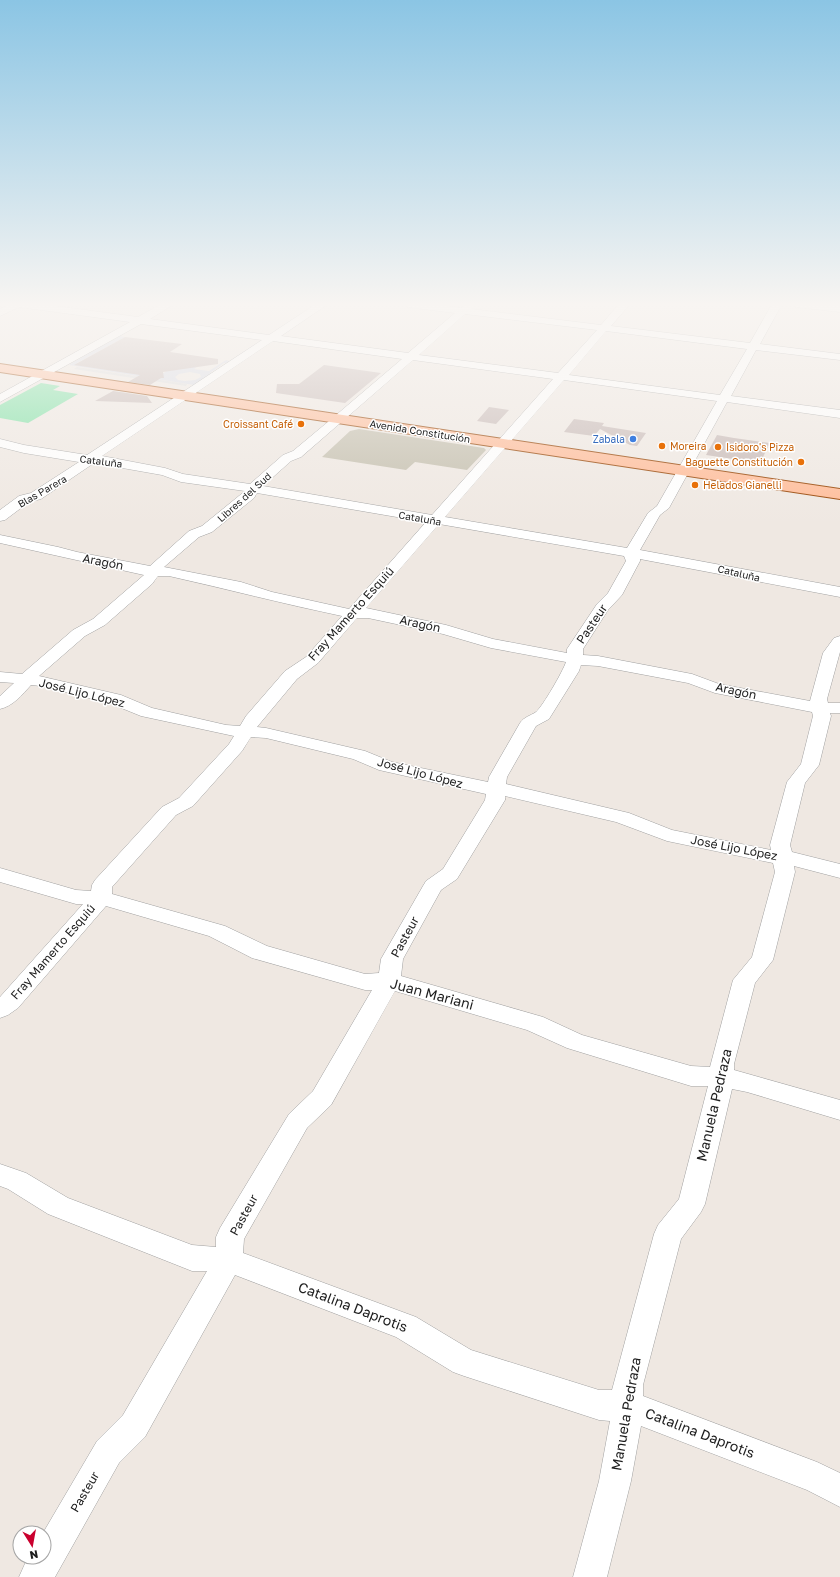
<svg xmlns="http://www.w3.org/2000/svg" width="840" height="1577" font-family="'Golos Text',sans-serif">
<rect width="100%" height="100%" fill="#efe8e2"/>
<path fill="#c4bfae" d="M359,429L484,448L486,450L467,470L415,462L406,470L322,457L350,431Z"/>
<path fill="#7de1a4" d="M41,383L60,386L53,390L78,394L28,423L0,418V405Z"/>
<path fill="#ddd" d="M77,367L187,384L186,386L74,369Z"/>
<path fill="#d7dae5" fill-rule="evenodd" d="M120,336L125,337L77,363L157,377L180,363L199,365L194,369L209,371L226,360L231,362L228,363H224L210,373H213L194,385L69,365L72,363ZM190,372L200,374L201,377L195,380L185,381L178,380L175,377L179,374Z"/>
<path fill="#c7b9b6" d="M125,337L182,344L170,352L218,359V364L163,372L164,378H161L150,385L128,382L140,375L74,365Z
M324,365L381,373L345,403L276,393L277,384H299Z
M113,391L147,396L152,403L95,401Z
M489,407L509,410L496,424L477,421Z
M574,419L604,423L602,426L646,433L637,446L630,445L600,429L594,436L564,432Z
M717,435L734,438L770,443L760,463L706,455Z"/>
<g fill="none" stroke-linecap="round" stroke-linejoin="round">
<g stroke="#a1a1a1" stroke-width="1">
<path id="minor" d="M10,304H40L138,317L161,304H174L150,319L269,335L316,304H328L281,336L408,353L455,313L407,307L402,304H434L461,308L465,304H476L471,309L601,325L619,304H630L611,326L750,343L772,304H782L760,344L840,354V360L756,350L731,396L840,410V418L727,402L669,508L660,515L640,550L840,587V597L640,559V561L622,595L608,610L583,649V655L598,656L692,674L719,684L810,701L823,653L834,638L840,636V652L827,699L828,703H840V713H830L831,716L819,765L805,783L790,845L792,852L840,864V878L794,866L795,872L773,960L755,983L734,1064V1070L840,1100V1120L747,1092L732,1089L705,1204L701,1212L681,1239L643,1385V1396L817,1462L840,1473V1507L807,1490L641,1426L631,1481L607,1577H573L599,1481L610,1421L599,1420L464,1376L453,1372L396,1337L235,1275L145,1437L119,1463L55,1577H19L28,1557H44V1533H43L97,1441L123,1415L207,1271H192L48,1214L8,1189L0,1186V1164L26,1173L68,1198L192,1245L216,1247V1237L220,1228L289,1114L313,1091L372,990H365L252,958L209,936L106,906L18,1008L8,1015L0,1018V997L83,904H76L0,882V868L76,890L91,891L92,885L95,880L162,807L179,798L229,744L234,736L141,716L109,703L41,686L31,685C22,695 13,706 0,709V696L14,683L0,682V672L22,674L73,630L93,619L144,575L0,543V535L58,547L77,552L150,566L189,531L202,526L245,491L181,482L162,475L94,463L41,499L29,502L5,520L0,521V510L19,496L31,493L79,462L24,453L0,447V439L24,445L87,455L262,340L141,324L0,402V394L130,322L19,307L0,316V309ZM465,314L597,330L558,373L419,355ZM606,331L747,349L720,395L569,375ZM273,341L402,359L335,416L293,451L283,455L250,484L183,474L165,468L102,456ZM413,360L553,379L432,515L263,486L291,461L301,457ZM564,380L717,401L657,506L648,513L627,548L445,517ZM257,493L426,522L349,609L272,592L241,582L164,567L199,537L212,532L254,498ZM439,524L624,556L626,561L608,593L597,604L567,649V653L493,639L446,625L366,608ZM158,576H169C227,589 284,604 342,616L306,657L285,671L246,716L240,726L226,725L152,708L121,695L39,676L85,636L105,625L152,584ZM357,618H368L443,634L491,648L566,662C563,671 543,706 536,712C530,716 524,717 520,723L489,777L488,782L392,762L365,751L266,728L257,727L297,679L318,663ZM581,665L598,666L688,683L715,693L812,712L813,716L801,764L787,782L770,845L771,850L672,830L629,813L506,784L507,777L536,726L549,719L579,671ZM251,737L266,738L353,759L379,770L486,794L485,800L443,869L426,881L423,886L381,959L379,973L365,974L267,946L225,926L112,894V887L176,815L193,806L242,751ZM505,796L616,822L667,841L773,863L775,872L752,957L733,980L710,1067L691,1066L582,1035L543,1017L401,976L403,959L441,890L457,879L505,800ZM395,991L527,1030L567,1048L691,1086H708L679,1199L658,1225L654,1234L612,1390H599L471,1350L416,1317L243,1253L244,1239L307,1128L331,1105Z
M791,304L840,306V312L796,307Z"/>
</g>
<g stroke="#964200" stroke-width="2">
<path id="primary" d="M0,364L840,489V499L0,372Z"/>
</g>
<use href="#minor" fill="#fff" fill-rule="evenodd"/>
<use href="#primary" fill="#ffbb97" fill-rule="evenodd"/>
</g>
<linearGradient id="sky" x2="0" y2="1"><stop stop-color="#8bc5e4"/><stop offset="0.58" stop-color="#f8f5f2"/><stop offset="1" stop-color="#f8f5f2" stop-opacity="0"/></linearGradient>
<rect width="840" height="525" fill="url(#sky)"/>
<g fill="#e8710a" stroke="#fff" stroke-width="1.5">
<circle cx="301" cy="424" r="4"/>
<circle cx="662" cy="446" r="4"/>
<circle cx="718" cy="447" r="4"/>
<circle cx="801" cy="462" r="4"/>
<circle cx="695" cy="485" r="4"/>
</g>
<circle fill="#3f7fe0" stroke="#fff" stroke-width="1.5" cx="633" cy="439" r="4"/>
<g text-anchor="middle" stroke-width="3" stroke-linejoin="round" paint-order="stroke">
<g font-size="10" fill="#c56008" stroke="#fff" text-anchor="start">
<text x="293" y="428" text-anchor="end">Croissant Café</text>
<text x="670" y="450">Moreira</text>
<text x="726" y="451">Isidoro's Pizza</text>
<text x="793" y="466" text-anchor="end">Baguette Constitución</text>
<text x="703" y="489">Helados Gianelli</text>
</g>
<g font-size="10" fill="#1d1d1d" stroke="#fff">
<text transform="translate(420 431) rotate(9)" y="4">Avenida Constitución</text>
<text transform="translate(101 461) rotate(7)" y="4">Cataluña</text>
<text transform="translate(42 491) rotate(-30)" y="4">Blas Parera</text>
<text transform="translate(244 497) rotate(-42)" y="4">Libres del Sud</text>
<text transform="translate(420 518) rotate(10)" y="4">Cataluña</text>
<text transform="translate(739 573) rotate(13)" y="4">Cataluña</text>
</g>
<g font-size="10" fill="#366cbe" stroke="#fff" text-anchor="end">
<text x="625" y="443">Zabala</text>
</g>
<g font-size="12" fill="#1d1d1d" stroke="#fff">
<text transform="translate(103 562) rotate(11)" y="4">Aragón</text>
<text transform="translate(351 614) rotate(-48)" y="4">Fray Mamerto Esquiú</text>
<text transform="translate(420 624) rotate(12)" y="4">Aragón</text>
<text transform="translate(592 624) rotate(-56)" y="4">Pasteur</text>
<text transform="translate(736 691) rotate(12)" y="4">Aragón</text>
<text transform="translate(82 693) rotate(14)" y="4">José Lijo López</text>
<text transform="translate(420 773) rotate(15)" y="4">José Lijo López</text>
<text transform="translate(734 848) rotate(11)" y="4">José Lijo López</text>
<text transform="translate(405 937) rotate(-61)" y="4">Pasteur</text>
<text transform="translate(53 952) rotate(-49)" y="4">Fray Mamerto Esquiú</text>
<text transform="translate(244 1215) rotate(-61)" y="4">Pasteur</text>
<text transform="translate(85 1492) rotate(-60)" y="4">Pasteur</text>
</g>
<g font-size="14" fill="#1d1d1d" stroke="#fff">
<text transform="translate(432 994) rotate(15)" y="5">Juan Mariani</text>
<text transform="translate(714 1105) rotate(-77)" y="5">Manuela Pedraza</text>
<text transform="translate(353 1307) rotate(21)" y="5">Catalina Daprotis</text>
<text transform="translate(626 1414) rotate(-80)" y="5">Manuela Pedraza</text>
<text transform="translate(700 1433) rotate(21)" y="5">Catalina Daprotis</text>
</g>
</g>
<g transform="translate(32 1545) rotate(169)"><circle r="19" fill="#ffffff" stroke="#a5a5a5"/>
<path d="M0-3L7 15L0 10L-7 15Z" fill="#ca002e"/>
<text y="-6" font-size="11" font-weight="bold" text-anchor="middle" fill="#1d1d1d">N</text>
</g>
</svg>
